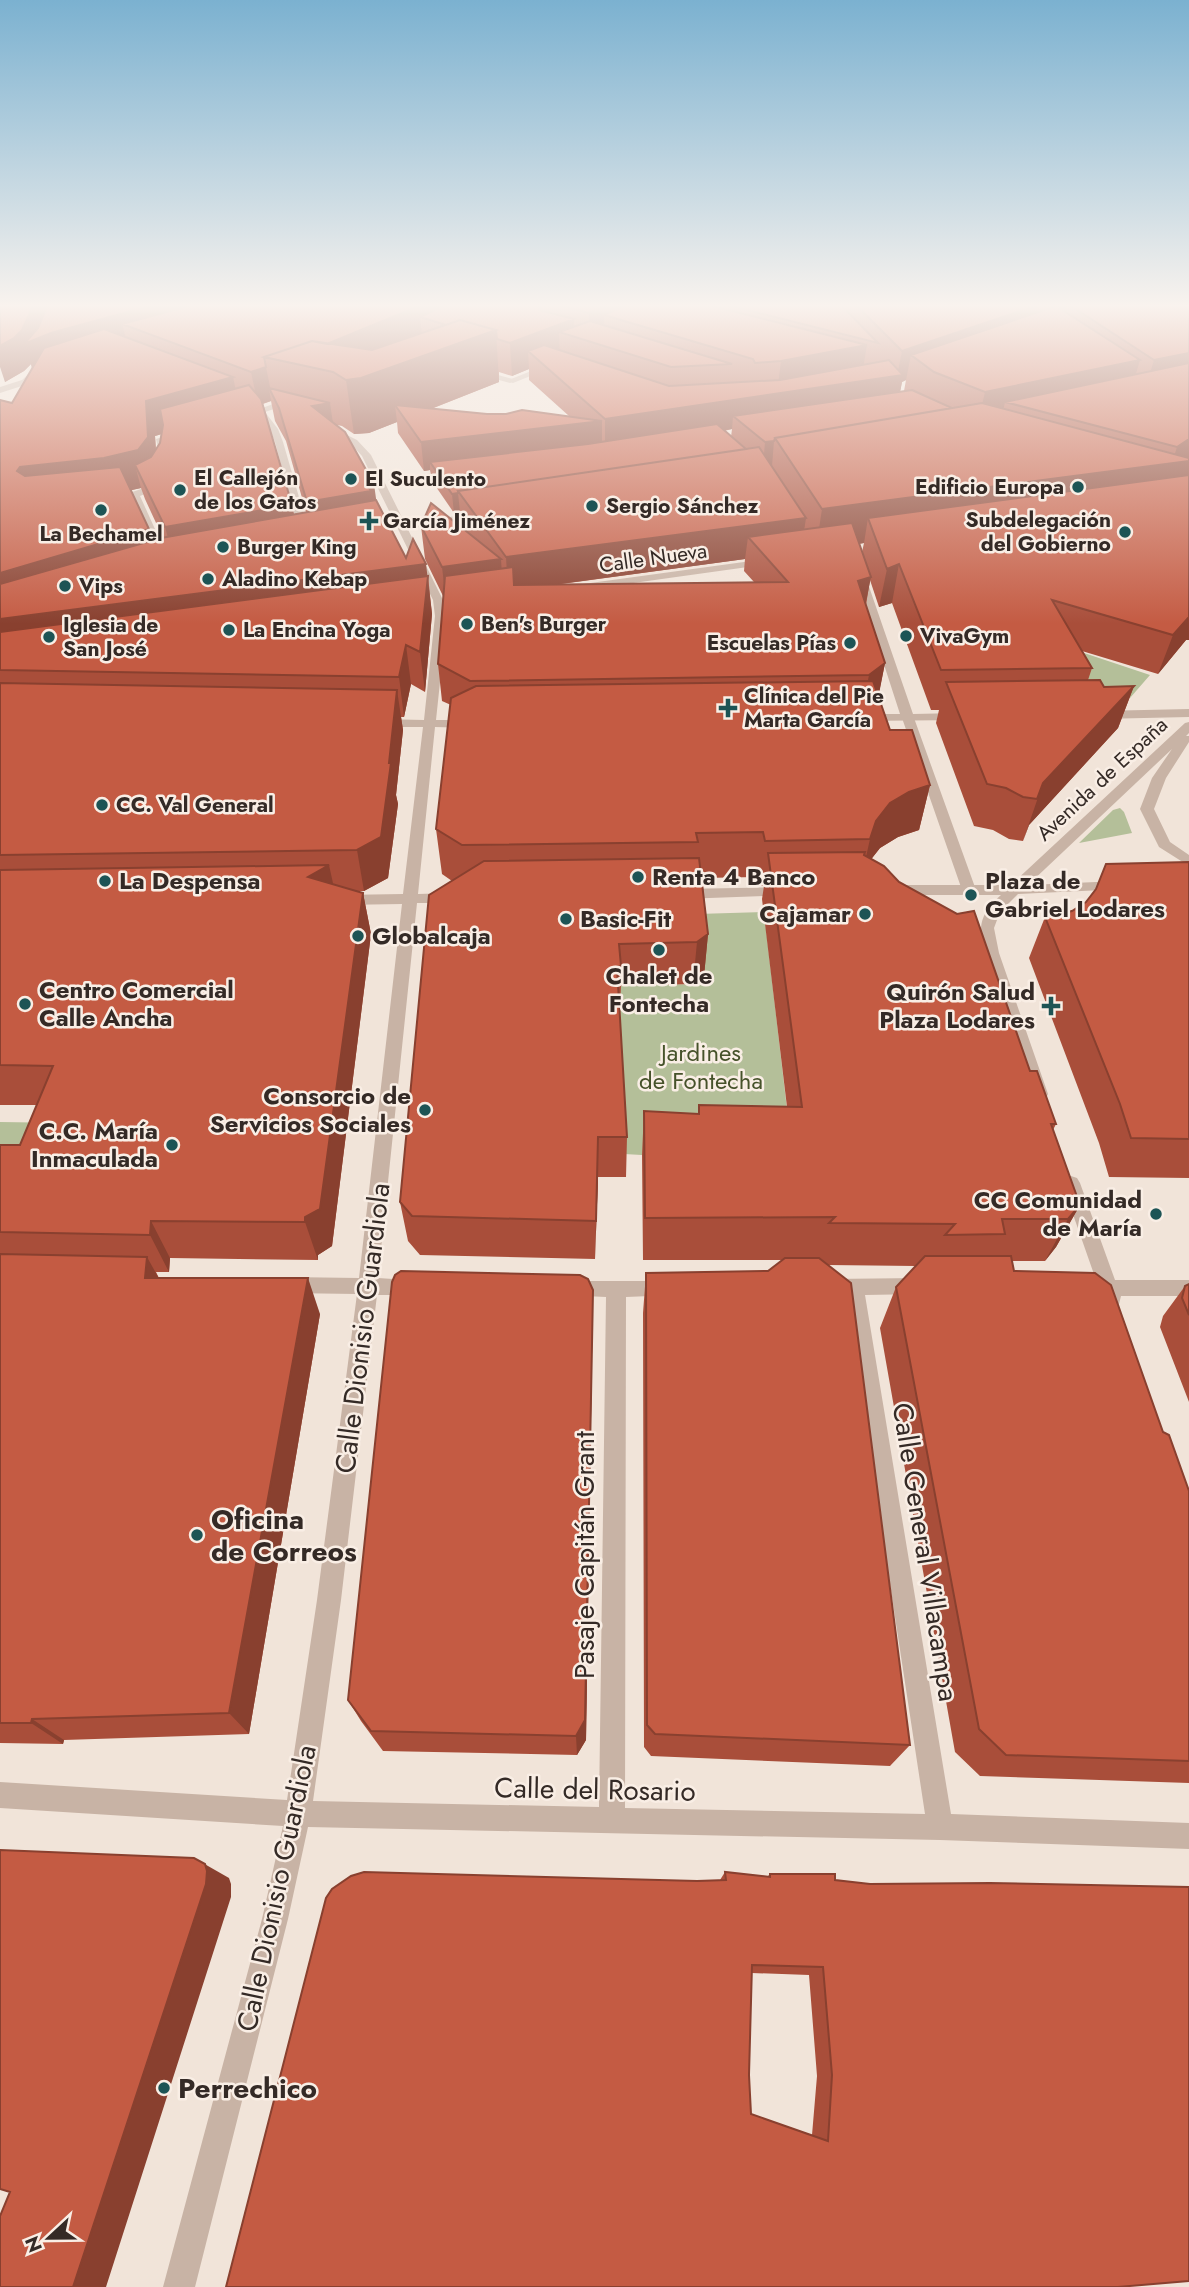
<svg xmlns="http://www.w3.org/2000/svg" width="1189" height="2287" font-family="Jost,sans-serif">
<rect width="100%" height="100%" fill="#f1e4d9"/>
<path fill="#b4bf99" d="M1084,653L1150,675L1130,698L1062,675Z
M1120,808L1124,812L1132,833L1079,843L1113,810Z
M764,912L792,1152L695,1158L624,1154L616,1008H620L618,986L693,984L704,979L697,914Z
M0,1122L68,1123L0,1172Z"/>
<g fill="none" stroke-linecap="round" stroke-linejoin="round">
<path fill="#c8b3a5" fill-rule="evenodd" d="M476,369L513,379L514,381L510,383L473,373Z
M295,396L298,401L265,412L278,429L283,442L310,535L305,538L300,535L275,442L270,430L258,415L242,420L238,417Z
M184,430L188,433L187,435L165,440C173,468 168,486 140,496L169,560L164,563L159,560L131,498L111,501L106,498C112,494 120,494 128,493C162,486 164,469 156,439Z
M452,470L455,471V475L393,483L388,480Z
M485,512L488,513V517L407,529L402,526L407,523Z
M908,714L914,718L976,890L974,893L969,895L962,890L902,718Z"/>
<path fill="#c8b3a5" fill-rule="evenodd" d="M38,365L45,367L28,384L0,393V387L22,380Z
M546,365L553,367L513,383L506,381Z
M329,426L357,440L371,455L443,600L447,616L436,720H472L478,724L472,728L435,727L418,894L451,893L458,898L451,903H417L378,1278L423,1281L426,1287L423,1293L416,1295H377L341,1600L313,1801L599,1807L606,1297L563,1295L560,1289L563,1283L570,1281H668L675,1283L678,1289L675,1295L626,1297L625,1808L925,1814L846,1295L822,1293L819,1287L822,1281L829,1279L920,1278L927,1280L930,1286L927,1292L920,1294L865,1295L951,1814L1189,1823V1849L940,1840L308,1827L288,1919L195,2287H163L262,1919L283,1826L0,1808V1782L287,1800L317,1600L357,1294L286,1293L279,1291L276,1285L279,1279L286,1277L359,1278L402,904L342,905L335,900L342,895L403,894L423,727H378L372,723L378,719L424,720L435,616L433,600L362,456L351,444L326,431V427Z
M766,559L771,562L770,564L583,590L578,587L583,584Z
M860,572L865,575L913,714L959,713L965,717L963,720L860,721V715L864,714H900L855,575Z
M1189,709V717L1099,719L1093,715L1099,711Z
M1189,722V733L1186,736H1189V742L1166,778L1154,809L1170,842L1189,855V866L1159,847L1140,809L1152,778L1172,749L1028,885L1119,881L1124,883L1126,886L1124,889L1018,894L1000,912L994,928L999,953L1048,1094L1046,1098H1034L983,953C979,925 979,915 1001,895H892L885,890L892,885H1011L1185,723Z
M787,887L792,889L794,892L792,895L682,899L675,894L682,889Z
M1071,1176L1077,1178L1080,1183L1115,1280H1189V1296H1121L1119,1304L1112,1306L1105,1304L1102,1296L1081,1294L1078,1288L1081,1282L1096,1280L1062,1183L1065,1178Z"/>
</g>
<path fill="#a94e3a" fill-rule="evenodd" d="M0,304H1189V640H1186L1158,674L1082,651L1092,668L1088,680L1104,687L1134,686L1118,728L1029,825L1023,841L1009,839L993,830L974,826L936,723L939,710H931L892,603L879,607L870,580L866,605L885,663L878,697L890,730L930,785L919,830L898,837L880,848L871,859L1030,1071L1056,1124L1053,1130L1080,1205L1056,1247L1045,1261H1012L1014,1271L1163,1432L1189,1491V1783L980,1776L955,1752L880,1328L896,1287L916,1266L828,1265L910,1745L890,1766L651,1756L644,1747L643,1313L646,1273L768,1271L783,1260H643L642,1155L644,1111L698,1114L699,1105L787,1107L762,899L764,886H759L757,877L702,878L708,934L704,976L693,984L621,986L620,1008H619L627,1137L626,1177H598L595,1259L420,1255L408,1241L400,1202L452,881L442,874L436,829L451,705L442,701L438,664L443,596L425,559L421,526L467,533L461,523L460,512L454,513L432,481L430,470L424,471L398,433L397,422L369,433L354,434L342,426L337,425L406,558L428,576L432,614L425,692L411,684L404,717H401L403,730L396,795L398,804L388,878L364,891H358L363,893L371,934L332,1246L318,1255V1260L170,1258L169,1272H156L159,1278L320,1314L249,1734L64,1740L63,1744L0,1743V1145H20L37,1105H0V400L12,403L32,369L31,364L24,371L5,382ZM529,369V380L569,416L487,414L431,409L499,382V372L512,376ZM906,380L904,391H900L902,382ZM271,401L275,421L286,441L306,512L294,514L263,404ZM732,429L731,437L724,431ZM162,434L160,443L156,449L155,436ZM141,488L145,499L163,538L152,541L131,490ZM864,543L862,552L859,544ZM745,559L744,571L754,582L554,585Z
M1189,862V1178L1109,1177L1099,1143L1029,958L1045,917L1072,911Z
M1189,1284V1402L1160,1327L1163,1316L1185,1286Z
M593,1290L586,1740L577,1755L383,1751L361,1721L348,1700Z
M725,1872L767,1877L770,1874L835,1880L1189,2281L226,2287L697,1881L720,1880ZM752,1973L809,1975L817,2076L812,2135L751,2114L749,2075Z"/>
<path fill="#89402f" d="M34,304H57L51,333L157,304H198L122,324L128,346L35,377L31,364L24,371L5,382L0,367V346Z
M424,304H489L420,317L422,338L333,372L284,361Z
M540,304H542L543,331L574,319V336L559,332L560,357L528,351L529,369L512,376L510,343Z
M611,304H640L604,315V338L589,341V313Z
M1053,304H1107H1068L1063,324L1046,330Z
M1038,305L1030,336L911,355L906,380L902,382L898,404L733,416L732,429L605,449V419L777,393L781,361L867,345L861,381L897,376L902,351Z
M496,330L499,382L405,419L395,405L397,422L369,433L354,434L346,380Z
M1189,353V382L1144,393L1154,360Z
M1140,360L1129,397L1005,402L1000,425L976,430L985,392Z
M266,367L271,392L269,388L271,401L258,405L251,372Z
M233,377L240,410L155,436L157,472L135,465L141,488L115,494L33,503L17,471L20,467L146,401Z
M330,403L335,437L312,406Z
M602,421V449L430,462V470L424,471L421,442Z
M1189,439V478L868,518L864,543L816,549L822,509L1172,463L1177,447Z
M774,441L772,466L763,467L765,442Z
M374,484L379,520L314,538L307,502L369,488Z
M458,493L460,512L454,513L452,494Z
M292,505L299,540L175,563L165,527Z
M806,518L801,551L748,537L745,559L508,591L506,557Z
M149,529L159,566L0,616V573Z
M501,559L503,592L446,600L442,567Z
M426,564L432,614L425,692L420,652L425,603L0,660V619Z
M899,564L892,603L879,607L887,569Z
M871,577L864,612L858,581Z
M1189,617V640H1186L1158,674L1173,635Z
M406,645L411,684L404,717L399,677Z
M885,663L878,699L862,711L869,675Z
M1134,686L1118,728L1029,825L1023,841L1043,783Z
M397,690L403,730L396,795L398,804L388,878L364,891L357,850L389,763Z
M930,785L919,830L898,837L880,848L866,866L860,884L870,839L876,821L890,803L909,792Z
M329,865L338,906L308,877Z
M363,893L371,934L332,1246L318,1255V1260L305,1222V1217Z
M708,934L704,976L693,984L697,942Z
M598,1137V1177L595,1259L596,1221Z
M1080,1205L1056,1247L1045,1261L1068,1219Z
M151,1221L170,1258L169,1272L150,1235Z
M147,1257L167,1293L145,1278Z
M308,1278L320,1314L249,1734L229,1713Z
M593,1290L586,1740L577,1755L576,1736Z
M32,1719L64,1740L63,1744L31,1723Z
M194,1858L229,1878L231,1884V1897L106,2287H73Z"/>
<path fill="#c45b43" stroke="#89402f" stroke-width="2" fill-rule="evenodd" d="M0,304H34L22,330L14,338L0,346Z
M48,304H157L51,333L24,344L38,328Z
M196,304H424L327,344L312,341L264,357L266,367L251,372L122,324Z
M447,304H540L538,306L539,310L574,319L510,343L497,339L496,330L460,320L446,325L420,317Z
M554,304H611L589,313Z
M629,304H704L867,345L781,361L755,363L753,359L604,315Z
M723,304H840L878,343Z
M855,304H1034L1038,305L902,351Z
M1068,304H1189V353L1154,360Z
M1056,306L1140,360L985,392L934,372L911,355Z
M460,320L496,330L361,378L346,380L333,372L264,357L312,341L372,350Z
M590,321L732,364L671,367L559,332Z
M104,329L233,377L146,401L148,437L138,450L104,458L20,467L17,471L25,476L120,467L149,529L0,573V400L12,403L44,348Z
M544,345L669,386L780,380L889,360L903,375L605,419L528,351Z
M1189,363V439L1177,447L1005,402Z
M249,385L261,399L292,505L165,527L135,465L151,457L160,443L163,425L160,409Z
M269,388L330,403L312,406L345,432L374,484L369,488L371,491L307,502L279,408Z
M912,390L952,408L775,438L774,441L765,442L733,416Z
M982,403L1189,458V461L822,509L775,438Z
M395,405L487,414H506L522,410L602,421L421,442Z
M717,424L746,449L458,491V493L452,494L430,462L588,444Z
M759,447L806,518L506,557L458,491Z
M1189,475V617L1173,635L1052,600L1092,668L941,670L899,564L887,569L868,518Z
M376,500L406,558L413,539L426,564L0,619V584L161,538Z
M431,503L501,559L442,567L421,526Z
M852,523L871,577L858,581L885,663L869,675L470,681L438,664L445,576L513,567L514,585L788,582L748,537Z
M428,576L420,652L406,645L399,677L0,670V632Z
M1100,680L1104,687L1134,686L1043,783L1037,799L1023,797L1006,788L987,784L946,682Z
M873,681L890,730H912L930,785L909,792L890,803L876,821L870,839L765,841L763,832L696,833L698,842L462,845L436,829L451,698L476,686Z
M0,683L397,690L389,763H391L381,837L357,850L0,855Z
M865,852L864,855L884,866L899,882L957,914L974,911L1030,1071H1037L1056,1124H1051L1080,1205L1068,1219H1002L1005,1234L945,1235L955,1224L829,1223L835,1217L645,1218L644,1111L699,1114V1105L802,1107L768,853Z
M699,858L708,934L697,942L619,944L621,966L617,967L627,1137H598L596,1221L412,1216L400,1202L429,895L484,861Z
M1189,862V1139L1131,1138L1120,1104L1045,917L1072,911L1086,902L1096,889L1106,864Z
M329,865L308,877L363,893L320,1209L305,1217V1222L151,1221L150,1235L0,1232V1145H20L53,1066L0,1065V870Z
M0,1254L147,1257L145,1278H308L229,1713L32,1719L31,1723H0Z
M925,1256H1011L1014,1271L1095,1273L1111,1285L1163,1432L1169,1435L1189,1491V1761L1006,1755L979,1729L896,1287Z
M785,1258H819L851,1283L910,1745L655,1734L647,1725L646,1273L768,1271Z
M401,1271L580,1275L588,1279L593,1290L585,1720L576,1736L371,1731L348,1700L392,1282L395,1275Z
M1189,1284V1315L1182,1298L1185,1286Z
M0,1850L194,1858L205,1864L207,1871L206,1884L73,2287H0V2216L10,2192L0,2189Z
M364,1872L697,1881L726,1880L725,1872L770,1877V1874H835V1880L870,1884L990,1883L1189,1887V2281L1118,2287H226L326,1898L332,1889L351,1876ZM752,1965L823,1967L832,2075L828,2141L751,2114L749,2075Z"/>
<linearGradient id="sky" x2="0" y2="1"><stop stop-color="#7bb1d0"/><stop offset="0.49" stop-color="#f9f3ee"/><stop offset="1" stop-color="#f9f3ee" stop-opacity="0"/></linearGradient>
<rect width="1189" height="624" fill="url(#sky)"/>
<g fill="#1d5455" stroke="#f9eee5" stroke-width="2.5">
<circle cx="351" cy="479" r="7"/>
<circle cx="1078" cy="487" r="7"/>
<circle cx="180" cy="490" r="7"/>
<circle cx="592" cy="506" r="7"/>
<circle cx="101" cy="510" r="7"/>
<path d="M365.5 510.5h7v7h7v7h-7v7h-7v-7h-7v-7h7z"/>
<circle cx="1125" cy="532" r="7"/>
<circle cx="223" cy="547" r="7"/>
<circle cx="208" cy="579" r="7"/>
<circle cx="65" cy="586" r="7"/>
<circle cx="467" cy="624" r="7"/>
<circle cx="229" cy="630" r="7"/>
<circle cx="906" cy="636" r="7"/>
<circle cx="49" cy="637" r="7"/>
<circle cx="850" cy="643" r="7"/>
<path d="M724.5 697.5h7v7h7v7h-7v7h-7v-7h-7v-7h7z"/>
<circle cx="102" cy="805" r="7"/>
<circle cx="638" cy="877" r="7"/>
<circle cx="105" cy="881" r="7"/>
<circle cx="971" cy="895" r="7"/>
<circle cx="865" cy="914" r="7"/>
<circle cx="566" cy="919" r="7"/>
<circle cx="358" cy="936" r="7"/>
<circle cx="659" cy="950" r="7"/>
<circle cx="25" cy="1004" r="7"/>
<path d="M1047.5 995.5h7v7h7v7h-7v7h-7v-7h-7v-7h7z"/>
<circle cx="425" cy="1110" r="7"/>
<circle cx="172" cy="1145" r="7"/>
<circle cx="1156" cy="1214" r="7"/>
<circle cx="197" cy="1535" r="7"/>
<circle cx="164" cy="2088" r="7"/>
</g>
<g text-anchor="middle" stroke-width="5" stroke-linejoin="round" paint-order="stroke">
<g font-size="21" font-weight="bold" fill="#342a26" stroke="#f9eee5" text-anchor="start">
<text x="194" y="485">El Callejón<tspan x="194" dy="24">de los Gatos</tspan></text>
<text x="365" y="486">El Suculento</text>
<text x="1064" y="494" text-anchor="end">Edificio Europa</text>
<text x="606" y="513">Sergio Sánchez</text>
<text x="1111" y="527" text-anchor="end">Subdelegación<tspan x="1111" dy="24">del Gobierno</tspan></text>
<text x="383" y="528">García Jiménez</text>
<text x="101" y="541" text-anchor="middle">La Bechamel</text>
<text x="237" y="554">Burger King</text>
<text x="222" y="586">Aladino Kebap</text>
<text x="79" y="593">Vips</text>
<text x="481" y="631">Ben's Burger</text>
<text x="63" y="632">Iglesia de<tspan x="63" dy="24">San José</tspan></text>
<text x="243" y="637">La Encina Yoga</text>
<text x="920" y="643">VivaGym</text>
<text x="836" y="650" text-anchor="end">Escuelas Pías</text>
<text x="744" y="703">Clínica del Pie<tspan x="744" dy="24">Marta García</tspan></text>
<text x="116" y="812">CC. Val General</text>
</g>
<g font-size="21" fill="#342a26" stroke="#f9eee5">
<text transform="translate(653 558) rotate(-8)" y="7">Calle Nueva</text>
<text transform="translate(1102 779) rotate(-43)" y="7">Avenida de España</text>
</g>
<g font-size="24" font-weight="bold" fill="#342a26" stroke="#f9eee5" text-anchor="start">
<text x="652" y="885">Renta 4 Banco</text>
<text x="119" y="889">La Despensa</text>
<text x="985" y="889">Plaza de<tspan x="985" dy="28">Gabriel Lodares</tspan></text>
<text x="851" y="922" text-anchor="end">Cajamar</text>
<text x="580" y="927">Basic-Fit</text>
<text x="372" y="944">Globalcaja</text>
<text x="659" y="984" text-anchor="middle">Chalet de<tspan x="659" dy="28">Fontecha</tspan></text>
<text x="39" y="998">Centro Comercial<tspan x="39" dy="28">Calle Ancha</tspan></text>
<text x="1035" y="1000" text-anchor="end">Quirón Salud<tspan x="1035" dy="28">Plaza Lodares</tspan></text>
<text x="411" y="1104" text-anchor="end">Consorcio de<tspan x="411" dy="28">Servicios Sociales</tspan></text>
<text x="158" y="1139" text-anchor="end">C.C. María<tspan x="158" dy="28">Inmaculada</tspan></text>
<text x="1142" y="1208" text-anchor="end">CC Comunidad<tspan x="1142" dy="28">de María</tspan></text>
</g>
<g font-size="24" fill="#46522a" stroke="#f9eee5">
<text x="701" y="1061">Jardines<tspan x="701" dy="28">de Fontecha</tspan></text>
</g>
<g font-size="28" fill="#342a26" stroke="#f9eee5">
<text transform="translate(362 1328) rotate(-83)" y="10">Calle Dionisio Guardiola</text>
<text transform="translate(926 1552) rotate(81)" y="10">Calle General Villacampa</text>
<text transform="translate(584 1555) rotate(-90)" y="10">Pasaje Capitán Grant</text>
<text transform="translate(595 1789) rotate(1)" y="10">Calle del Rosario</text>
<text transform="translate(276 1888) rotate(-78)" y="10">Calle Dionisio Guardiola</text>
</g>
<g font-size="28" font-weight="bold" fill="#342a26" stroke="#f9eee5" text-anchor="start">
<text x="211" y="1529">Oficina<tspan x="211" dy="32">de Correos</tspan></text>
<text x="178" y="2098">Perrechico</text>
</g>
</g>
<g transform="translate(49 2238) rotate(248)" stroke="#f9eee5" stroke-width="5" paint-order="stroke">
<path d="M0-5L12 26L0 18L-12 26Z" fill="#342a26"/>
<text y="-10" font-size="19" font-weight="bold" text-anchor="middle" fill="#342a26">N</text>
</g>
</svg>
